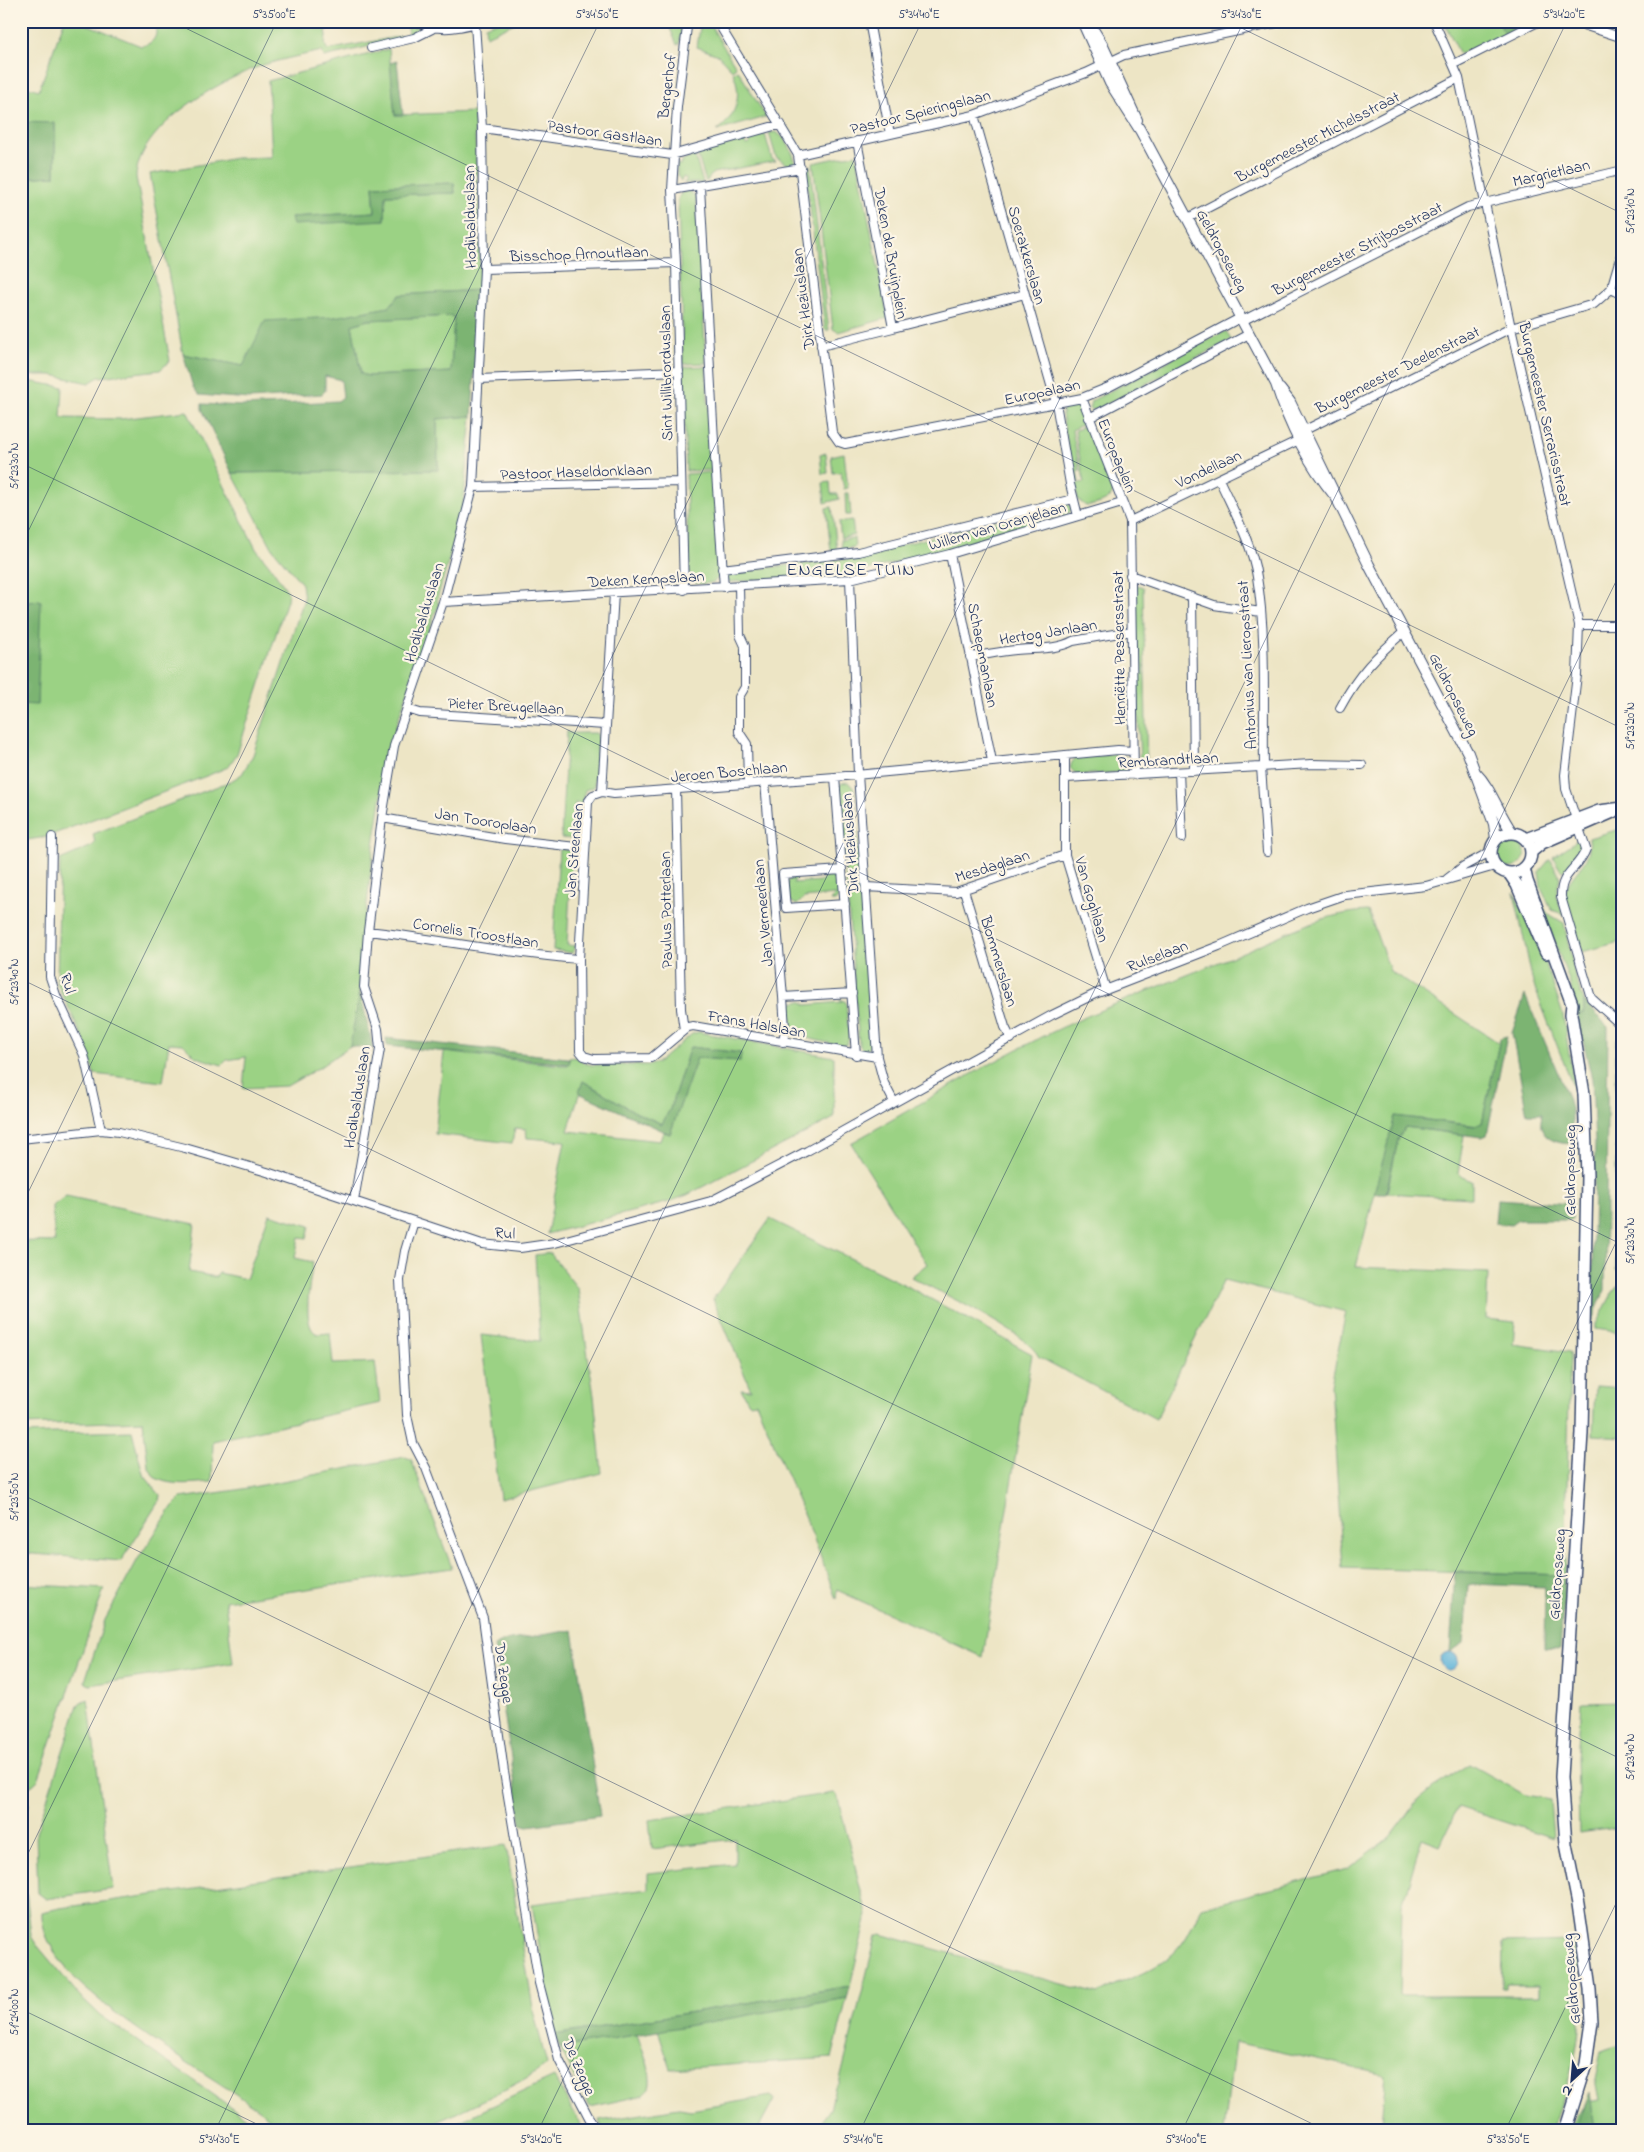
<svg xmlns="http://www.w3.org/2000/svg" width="1644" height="2152" font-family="'Indie Flower',sans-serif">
<rect width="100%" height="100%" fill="#fcf5e5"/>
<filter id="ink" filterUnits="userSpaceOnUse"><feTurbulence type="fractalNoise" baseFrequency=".02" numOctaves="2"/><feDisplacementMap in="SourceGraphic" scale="10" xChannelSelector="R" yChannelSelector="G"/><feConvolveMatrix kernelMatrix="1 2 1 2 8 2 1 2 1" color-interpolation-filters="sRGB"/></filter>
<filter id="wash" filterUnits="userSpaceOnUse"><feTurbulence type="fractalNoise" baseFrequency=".0096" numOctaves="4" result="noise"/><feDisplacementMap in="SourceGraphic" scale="20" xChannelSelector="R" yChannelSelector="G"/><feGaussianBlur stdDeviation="1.12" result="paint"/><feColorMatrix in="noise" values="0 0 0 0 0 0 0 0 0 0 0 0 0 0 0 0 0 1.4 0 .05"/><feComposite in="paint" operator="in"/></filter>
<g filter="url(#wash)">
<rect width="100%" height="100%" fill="#ede5c5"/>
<path fill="#9bd284" stroke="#5b8071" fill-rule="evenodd" d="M64,21H79L141,46C155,44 160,33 153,21H328L325,43L327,50L407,35L409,22L407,21L415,24L418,28L417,32L413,36L324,57L322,51C300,56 276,60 255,68C214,84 138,128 136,177L170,361L160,370L99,377L89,383L52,375H21V178L55,176V124L21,122V85L39,90Z
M499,21H519L486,36L485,26Z
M667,21H683L679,44L677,45Z
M701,21H708L736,67L732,70L718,55L697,47Z
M1443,21L1500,22L1504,35L1460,54Z
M389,49L395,115L474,112L480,256L479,290L399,295L390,307L335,317L243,366L183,354L150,174L236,158L272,157L268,81ZM454,183L455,193L386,195L385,220L291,217L375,212L373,186Z
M738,70L766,117L717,131C736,117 743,95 733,73Z
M775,132C786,136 794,154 796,165L790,166L776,157L769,133Z
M765,134L772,159L776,161L713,173L706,182L697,153L744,140L746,145L750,144L749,139Z
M856,154L888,318L838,332L833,329L813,163Z
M695,156L703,183H684L687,179L683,177L681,181L677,175V164L680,165L683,160Z
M805,166H810L829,330H825Z
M688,190L696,197L706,363L683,364L678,199L681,193Z
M454,316L451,372L368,376L361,374L352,325L368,320Z
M1226,331L1231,340L1095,410L1089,409L1091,401Z
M706,366L712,470L686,471L683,367Z
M28,381L63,387L61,418L121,419L187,411L256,549L273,570L288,592L287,600L237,754L228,767L209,775L46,837L21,841V704H37L39,600L21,604V382Z
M1068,405L1078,407L1085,423L1072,430L1080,470L1077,471L1079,481L1074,482L1062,414L1063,409Z
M472,416L462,516L437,599L439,606L435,613L397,723L386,767L373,852L360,963V992L350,1046L320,1067L287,1086L243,1088L246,1057L227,1060L222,1065L196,1057L183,1044L169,1043L163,1082L94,1074L88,1049L57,983L60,860L92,846L95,843L93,834L231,781L242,774L253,755L304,599L302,584L273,549L232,473L438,470L437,419Z
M1086,425L1113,492C1110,502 1096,505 1086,506L1078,500L1075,484L1084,482L1075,431Z
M826,453L828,473L822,474L820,455Z
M844,453L848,488L844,489L841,472L833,473L831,456Z
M713,472L719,577L714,582C704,584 694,587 689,576L686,474Z
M830,482L831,494H838L839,499L825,503L823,483Z
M845,493H849L851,515H846Z
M1068,503L1072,508L1069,513L947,550L859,572L730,582L726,580V574L729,572L845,559Z
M832,507L837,550L831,551L826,508Z
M852,520L854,535L841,538L839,522Z
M854,538L855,547L842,549L841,540Z
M1137,585L1143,587L1147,767H1140L1134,589Z
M567,731L569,733H596L598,736L594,787L585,790L582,803H575L573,832L579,833L575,839L561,838Z
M1116,754L1124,756L1128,761V767L1124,772L1077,775L1070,768L1072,762L1076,758Z
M848,782L854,789L873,1043L867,1050L862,1049L859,1044L839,787L842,783Z
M1623,828V941L1582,952L1564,897C1567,872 1593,867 1589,838Z
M1580,838C1585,850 1573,868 1561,871L1553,857Z
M1495 853a15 15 0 1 1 30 0a15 15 0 1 1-30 0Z
M559,849L576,851L580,858L572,857L567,945L576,946L573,953L553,950Z
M1550,859L1560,877L1556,896L1563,914L1552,910L1541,887L1539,872Z
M828,873L835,874C841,881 842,895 835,901H831L835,895L804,898L797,905L788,900L787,883L790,878L797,876L793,883L821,881Z
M1514,892L1545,961L1563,1015L1575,1092L1533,983Z
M1537,896L1547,913L1564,923L1576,980L1584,1001V1013L1577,1015L1569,980Z
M1368,911L1390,971L1499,1043L1482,1123L1479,1126L1395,1116L1356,1267L1488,1273L1486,1319L1515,1322L1513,1344L1570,1352L1565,1575L1343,1568L1331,1385L1346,1312L1224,1280L1156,1419L1039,1357C1028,1333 937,1291 911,1277L927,1264L851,1143C914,1108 975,1070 1040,1038C1101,1008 1166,984 1229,958C1274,940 1318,913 1368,911Z
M839,998L846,1002L849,1038L847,1044L842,1046L793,1035L790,1008L792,1003L801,1001L806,1005L842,1002Z
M698,1032L834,1057V1118L687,1195L669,1202L547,1234L565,1141L527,1138L526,1129L515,1128L512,1143L435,1134L444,1052L562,1065H568L570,1060L568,1058L576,1057L584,1063L592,1065H651L660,1061L692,1034ZM690,1047L741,1053L740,1061L697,1058L670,1134L663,1132L660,1141L568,1131L583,1081L635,1112L662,1124L670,1109Z
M1405,1127L1464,1135L1458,1173L1462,1177L1472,1181V1198L1387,1193L1398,1140Z
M66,1196L195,1224L189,1272L216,1277L219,1273L246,1279L269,1214L310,1226L307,1238L299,1237L295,1258L313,1262C311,1275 300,1330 318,1334C322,1334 327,1333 330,1333L333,1364L375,1362L380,1403L213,1441L212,1482C194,1483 170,1487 154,1477L148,1466L143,1421L21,1425V1241L55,1242L52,1206Z
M770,1219L905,1285L1032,1354L983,1657L837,1590L836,1599L814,1539L756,1402L749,1403L741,1389L751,1390L713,1299Z
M550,1253L578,1289L594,1396L602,1473L500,1499L481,1335L540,1341L535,1255Z
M1623,1279V1333L1596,1329V1324L1613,1292Z
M1595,1386L1623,1388V1437L1593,1435Z
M132,1431L143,1474L160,1495L159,1501L121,1561L21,1553V1434Z
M405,1457L411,1459L452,1568L225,1601L233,1663L90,1685L86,1683L85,1681L105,1620L138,1559L173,1506L181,1498L237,1490Z
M21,1584L104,1589L38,1780C33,1785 30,1788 21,1788Z
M88,1699L113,1889L46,1899L38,1893L36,1833L78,1705Z
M1623,1702V1827L1579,1833L1577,1757L1581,1703Z
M1470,1764L1525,1795L1550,1799L1553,1838L1458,1807L1440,1845L1422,1838L1402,1905L1400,1996H1539V1984H1506V1989H1502L1503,1943L1573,1941C1581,1981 1583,2021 1574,2061C1568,2084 1558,2108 1551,2131H1380L1386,2075L1235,2042L1224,2131H815L830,2110L835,2087L839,2084L876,1936L880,1934L1098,1994C1125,1978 1161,1971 1181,1945C1190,1934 1195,1919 1202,1907L1348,1869L1390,1837L1418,1800L1434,1787Z
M834,1793L837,1795L867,1915L850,1986L554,2035L532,1904L648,1889V1873L735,1864V1839L652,1849L649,1820Z
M21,1801L29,1804L21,1836Z
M21,1844L31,1936L36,1944L78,1994L100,2015L265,2131H21Z
M506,1845L534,2014L547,2064C543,2073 425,2130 411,2131C367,2134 321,2131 277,2131L274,2123L261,2111C203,2071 139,2035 86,1989C66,1971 40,1939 42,1912L60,1908Z
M847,1998L832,2058L671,2069L658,2030Z
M637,2034C642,2050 659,2083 644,2095L590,2107L560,2048Z
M1616,2046L1623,2051V2131H1568L1586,2102L1599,2100L1595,2079L1601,2051Z
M554,2077L584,2131H439Z
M771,2096L774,2100L759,2128L764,2131H604L599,2121L679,2108L691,2110Z"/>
<path fill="#7cb472" stroke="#4c7268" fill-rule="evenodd" d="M1499,21H1532L1504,35Z
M397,61L403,115H395L390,63Z
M21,122L55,123V176L21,178Z
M454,183L455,193L386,195L385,220L293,225L291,217L375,212L373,186Z
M479,290L472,416L437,419L438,470L232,473L202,409V404L244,406L338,401L343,397L341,380L325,376V391L322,394L250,399L199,395L193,387L183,354L243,366L265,321L335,317L389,307L399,295ZM454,316L451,372L368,376L361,374L352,325L368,320Z
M39,600L41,601L37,705L21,704V604Z
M360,992L372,1043V1049L350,1046Z
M1525,995L1568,1097L1572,1113V1143C1561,1145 1544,1140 1541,1127C1540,1124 1542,1118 1542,1114H1527L1512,1033Z
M1584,1001L1608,1027L1605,1290L1591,1322L1595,1143L1592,1079L1577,1015L1584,1013Z
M1507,1036L1487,1135L1482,1137L1405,1127L1398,1140L1386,1193H1374L1395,1116L1474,1126L1482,1123L1500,1038Z
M1618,1037L1623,1040V1266L1616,1270V1044Z
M386,1038L567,1058L570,1060L569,1064L387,1046Z
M690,1047L741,1053L740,1061L697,1058L670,1134L579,1093L583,1081L635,1112L662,1124L670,1109Z
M1497,1199L1572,1204V1220H1518L1511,1225L1495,1223Z
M1455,1572L1565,1575L1560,1650L1544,1649L1545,1587L1473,1584L1468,1585L1464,1643L1450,1652Z
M573,1630L600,1816L528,1826L521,1824L494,1646L504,1641Z
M850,1986L847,1998L560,2048L554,2035Z
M1589,2092L1594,2131H1575L1576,2127Z"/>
<path fill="#5db3d9" stroke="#3c719c" d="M1440 1661a9 9 0 1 1 18 0a9 9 0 1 1-18 0Z"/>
</g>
<g filter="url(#ink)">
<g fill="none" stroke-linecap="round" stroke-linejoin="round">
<g stroke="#3a4a6d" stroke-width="10">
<path id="minor" d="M415,21C440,33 459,28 485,21
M717,21L798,155L832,432L839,442L845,444L1082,398L1109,387L1240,318
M869,21L890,134
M1434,21L1459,78L1511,328L1579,625L1577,675L1565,775L1566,789L1586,849C1579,869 1560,872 1561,897L1591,998L1623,1027
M1571,21L1623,38
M371,48L414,38L432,29
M1454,64L1540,21
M974,115L1056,403L1070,484L1078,516
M482,128L672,155L781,124
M798,155L974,115L1086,73L1124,55L1286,21
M700,187L715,459L724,587
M672,190L801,168
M1188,218L1459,78
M484,269L676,263
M1611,289L1623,295
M1242,321L1468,207L1623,170
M893,328L1025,294
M821,346L893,328L857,141
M479,379L679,371
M1082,398L1130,521L1134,775
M1089,418L1249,334
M1219,479C1233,510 1252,543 1257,577C1267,636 1263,707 1264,767
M473,487L681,482
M1130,521L1299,440L1305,430L1511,328L1594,304L1611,289L1623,248
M950,554L992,761
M722,569L858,552L1073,499
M1130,575L1214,605L1261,612
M850,579L858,774L877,1057L884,1083L894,1102
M739,586L740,635L745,646V687L739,697V732L747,744L748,783
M684,590L676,263L672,190L677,107L687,27L690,21
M614,593L602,792L593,795L588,802L579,959L580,1051L584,1056L594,1059L651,1058L688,1027L693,1026L877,1057
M1192,598L1194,771
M443,602L850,579L950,554L1122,503
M1579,625H1623
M970,657C986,655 1001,651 1016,650C1036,648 1056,650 1073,641L1131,631
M1340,708C1358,674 1376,656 1405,631
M407,709L420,713L605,725
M1065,755V855L1106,990
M1261,767L1267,852
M1179,772L1182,838
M835,777L856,1055
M1066,778L1311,764L1362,765
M765,782L783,997L785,1029L783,1042
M676,789L681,1009L684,1030
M602,792L614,794L835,777L1118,750L1133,751
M382,818L505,839L585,848
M52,837L50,977L56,995L84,1055L101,1130
M842,870L783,874L786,908L845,904
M1447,879L1464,866L1490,852
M866,887L956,892L1065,855
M964,890L1005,1027L1011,1039
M368,931C439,939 508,954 579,959
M783,997L852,993
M21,1139L101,1130L119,1132L185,1148L267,1172L482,1244L520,1248L555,1243L711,1201L807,1151L1052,1015L1095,994L1219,946L1307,908L1345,895L1426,886L1495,866
M354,1201L380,1049L378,1029L364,987L368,931L382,818L394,746L443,602L473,487L484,269L482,128L475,24
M414,1221L405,1251L400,1280L407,1415L413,1443L426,1468L483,1618L504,1772L539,1983L559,2060L596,2131"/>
</g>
<g stroke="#3a4a6d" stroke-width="12">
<path id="tertiary" d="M1082,21L1110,83L1140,130L1276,384C1289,425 1308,463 1335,496
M1088,21L1102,44L1137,120
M1280,389L1290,402L1369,565L1468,753L1494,824L1496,839
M1475,772C1492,789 1498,813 1512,832"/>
</g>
<g stroke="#3a4a6d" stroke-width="14">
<path id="secondary" d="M1491 853a20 20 0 1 1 40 0a20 20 0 1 1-40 0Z
M1526,839L1599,811L1623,808
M1531,852L1542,843L1613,812
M1524,868L1527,881L1572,1004L1571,1014L1584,1094L1587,1176L1582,1433L1561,1777L1566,1844L1578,1904L1590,1989L1592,2022L1586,2064L1565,2131
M1509,873L1517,885L1546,953"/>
</g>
<use href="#minor" stroke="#fff" stroke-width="8"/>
<use href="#tertiary" stroke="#fff" stroke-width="10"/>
<use href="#secondary" stroke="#fff" stroke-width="11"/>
</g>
</g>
<path fill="none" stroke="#1b2f5e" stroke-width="1" stroke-opacity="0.45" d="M171,21L1623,729M1227,21L1623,214M21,463L1623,1245M21,546L277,21M21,979L1623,1760M21,1207L600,21M21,1494L1327,2131M21,1868L922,21M21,2009L271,2131M215,2131L1244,21M538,2131L1567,21M860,2131L1623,567M1182,2131L1623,1228M1505,2131L1623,1889"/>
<g text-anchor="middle" stroke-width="4.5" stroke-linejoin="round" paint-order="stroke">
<g font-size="16" fill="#1b2f5e" stroke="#fcf5e5">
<text transform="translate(666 86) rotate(-83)" y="6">Bergerhof</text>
<text transform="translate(920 111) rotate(-14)" y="6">Pastoor Spieringslaan</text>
<text transform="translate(605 132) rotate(8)" y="6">Pastoor Gastlaan</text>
<text transform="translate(1317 136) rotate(-27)" y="6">Burgemeester Michelsstraat</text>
<text transform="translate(1551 172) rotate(-13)" y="6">Margrietlaan</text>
<text transform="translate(469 217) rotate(-91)" y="6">Hodibalduslaan</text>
<text transform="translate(1357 248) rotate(-27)" y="6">Burgemeester Strijbosstraat</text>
<text transform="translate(1223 250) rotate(62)" y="6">Geldropseweg</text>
<text transform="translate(579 253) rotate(-2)" y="6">Bisschop Arnoutlaan</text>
<text transform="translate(892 253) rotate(80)" y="6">Deken de Bruijnplein</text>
<text transform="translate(1028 255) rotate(74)" y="6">Soerakkerslaan</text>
<text transform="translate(802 299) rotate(-97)" y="6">Dirk Heziuslaan</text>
<text transform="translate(1397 369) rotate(-26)" y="6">Burgemeester Deelenstraat</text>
<text transform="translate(665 373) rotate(-91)" y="6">Sint Willibrorduslaan</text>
<text transform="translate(1042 391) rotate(-12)" y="6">Europalaan</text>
<text transform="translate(1546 414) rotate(77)" y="6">Burgemeester Serrarisstraat</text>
<text transform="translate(1118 455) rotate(68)" y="6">Europaplein</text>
<text transform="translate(1208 468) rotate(-25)" y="6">Vondellaan</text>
<text transform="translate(576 471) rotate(-2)" y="6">Pastoor Haseldonklaan</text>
<text transform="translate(997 525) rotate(-16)" y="6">Willem van Oranjelaan</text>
<text transform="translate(646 578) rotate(-3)" y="6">Deken Kempslaan</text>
<text transform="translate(423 612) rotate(-73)" y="6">Hodibalduslaan</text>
<text transform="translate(1048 631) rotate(-9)" y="6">Hertog Janlaan</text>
<text transform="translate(1118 648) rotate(-91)" y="6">Henriëtte Pessersstraat</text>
<text transform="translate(984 655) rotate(79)" y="6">Schaepmanlaan</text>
<text transform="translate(1246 665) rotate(-93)" y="6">Antonius van Lieropstraat</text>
<text transform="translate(1455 694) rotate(63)" y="6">Geldropseweg</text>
<text transform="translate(506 705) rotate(3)" y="6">Pieter Breugellaan</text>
<text transform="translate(1168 759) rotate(-3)" y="6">Rembrandtlaan</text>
<text transform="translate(729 771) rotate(-5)" y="6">Jeroen Boschlaan</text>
<text transform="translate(486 820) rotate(9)" y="6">Jan Tooroplaan</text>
<text transform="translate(849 844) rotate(-94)" y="6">Dirk Heziuslaan</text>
<text transform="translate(573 850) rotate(-85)" y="6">Jan Steenlaan</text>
<text transform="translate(992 865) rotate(-18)" y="6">Mesdaglaan</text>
<text transform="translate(1093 899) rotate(74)" y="6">Van Goghlaan</text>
<text transform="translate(665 910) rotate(-91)" y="6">Paulus Potterlaan</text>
<text transform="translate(762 913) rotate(-95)" y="6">Jan Vermeerlaan</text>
<text transform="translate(476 932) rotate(9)" y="6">Cornelis Troostlaan</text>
<text transform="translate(1157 955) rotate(-21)" y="6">Rulselaan</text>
<text transform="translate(1000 961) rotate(73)" y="6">Blommerslaan</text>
<text transform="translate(69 983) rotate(73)" y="6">Rul</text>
<text transform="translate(757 1023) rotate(10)" y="6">Frans Halslaan</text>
<text transform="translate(356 1097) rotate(-81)" y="6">Hodibalduslaan</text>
<text transform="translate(1569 1170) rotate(-90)" y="6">Geldropseweg</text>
<text transform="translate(505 1232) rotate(4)" y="6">Rul</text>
<text transform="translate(1556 1574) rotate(-86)" y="6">Geldropseweg</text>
<text transform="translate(505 1673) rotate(82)" y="6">De Zegge</text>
<text transform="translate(1570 1979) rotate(-95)" y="6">Geldropseweg</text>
<text transform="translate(580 2066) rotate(67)" y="6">De Zegge</text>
</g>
<g font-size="18" letter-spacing="1" fill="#1b2f5e" stroke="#fcf5e5">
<text x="851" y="575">ENGELSE TUIN</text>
</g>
</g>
<rect width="1644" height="2152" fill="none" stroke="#fcf5e5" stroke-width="55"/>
<g transform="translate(1572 2080) rotate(206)" stroke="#fcf5e5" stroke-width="4" paint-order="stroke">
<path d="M0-4L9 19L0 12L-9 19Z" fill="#1b2f5e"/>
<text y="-8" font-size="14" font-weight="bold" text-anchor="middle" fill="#1b2f5e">N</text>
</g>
<rect x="28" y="28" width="1588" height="2096" fill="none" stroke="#1b2f5e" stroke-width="2"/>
<g font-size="12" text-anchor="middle" fill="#1b2f5e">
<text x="274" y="18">5°35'00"E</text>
<text x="597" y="18">5°34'50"E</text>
<text x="919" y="18">5°34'40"E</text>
<text x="1241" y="18">5°34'30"E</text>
<text x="1564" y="18">5°34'20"E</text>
<text transform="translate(1630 211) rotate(-90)" y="4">51°23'10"N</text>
<text transform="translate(14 466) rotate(-90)" y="4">51°23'30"N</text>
<text transform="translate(1630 726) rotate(-90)" y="4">51°23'20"N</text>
<text transform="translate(14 982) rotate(-90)" y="4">51°23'40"N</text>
<text transform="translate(1630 1241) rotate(-90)" y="4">51°23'30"N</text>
<text transform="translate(14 1497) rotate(-90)" y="4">51°23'50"N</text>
<text transform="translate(1630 1757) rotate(-90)" y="4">51°23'40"N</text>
<text transform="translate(14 2012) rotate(-90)" y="4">51°24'00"N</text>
<text x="219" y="2143">5°34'30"E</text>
<text x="541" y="2143">5°34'20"E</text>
<text x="863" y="2143">5°34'10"E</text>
<text x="1186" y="2143">5°34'00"E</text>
<text x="1508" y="2143">5°33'50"E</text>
</g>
</svg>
